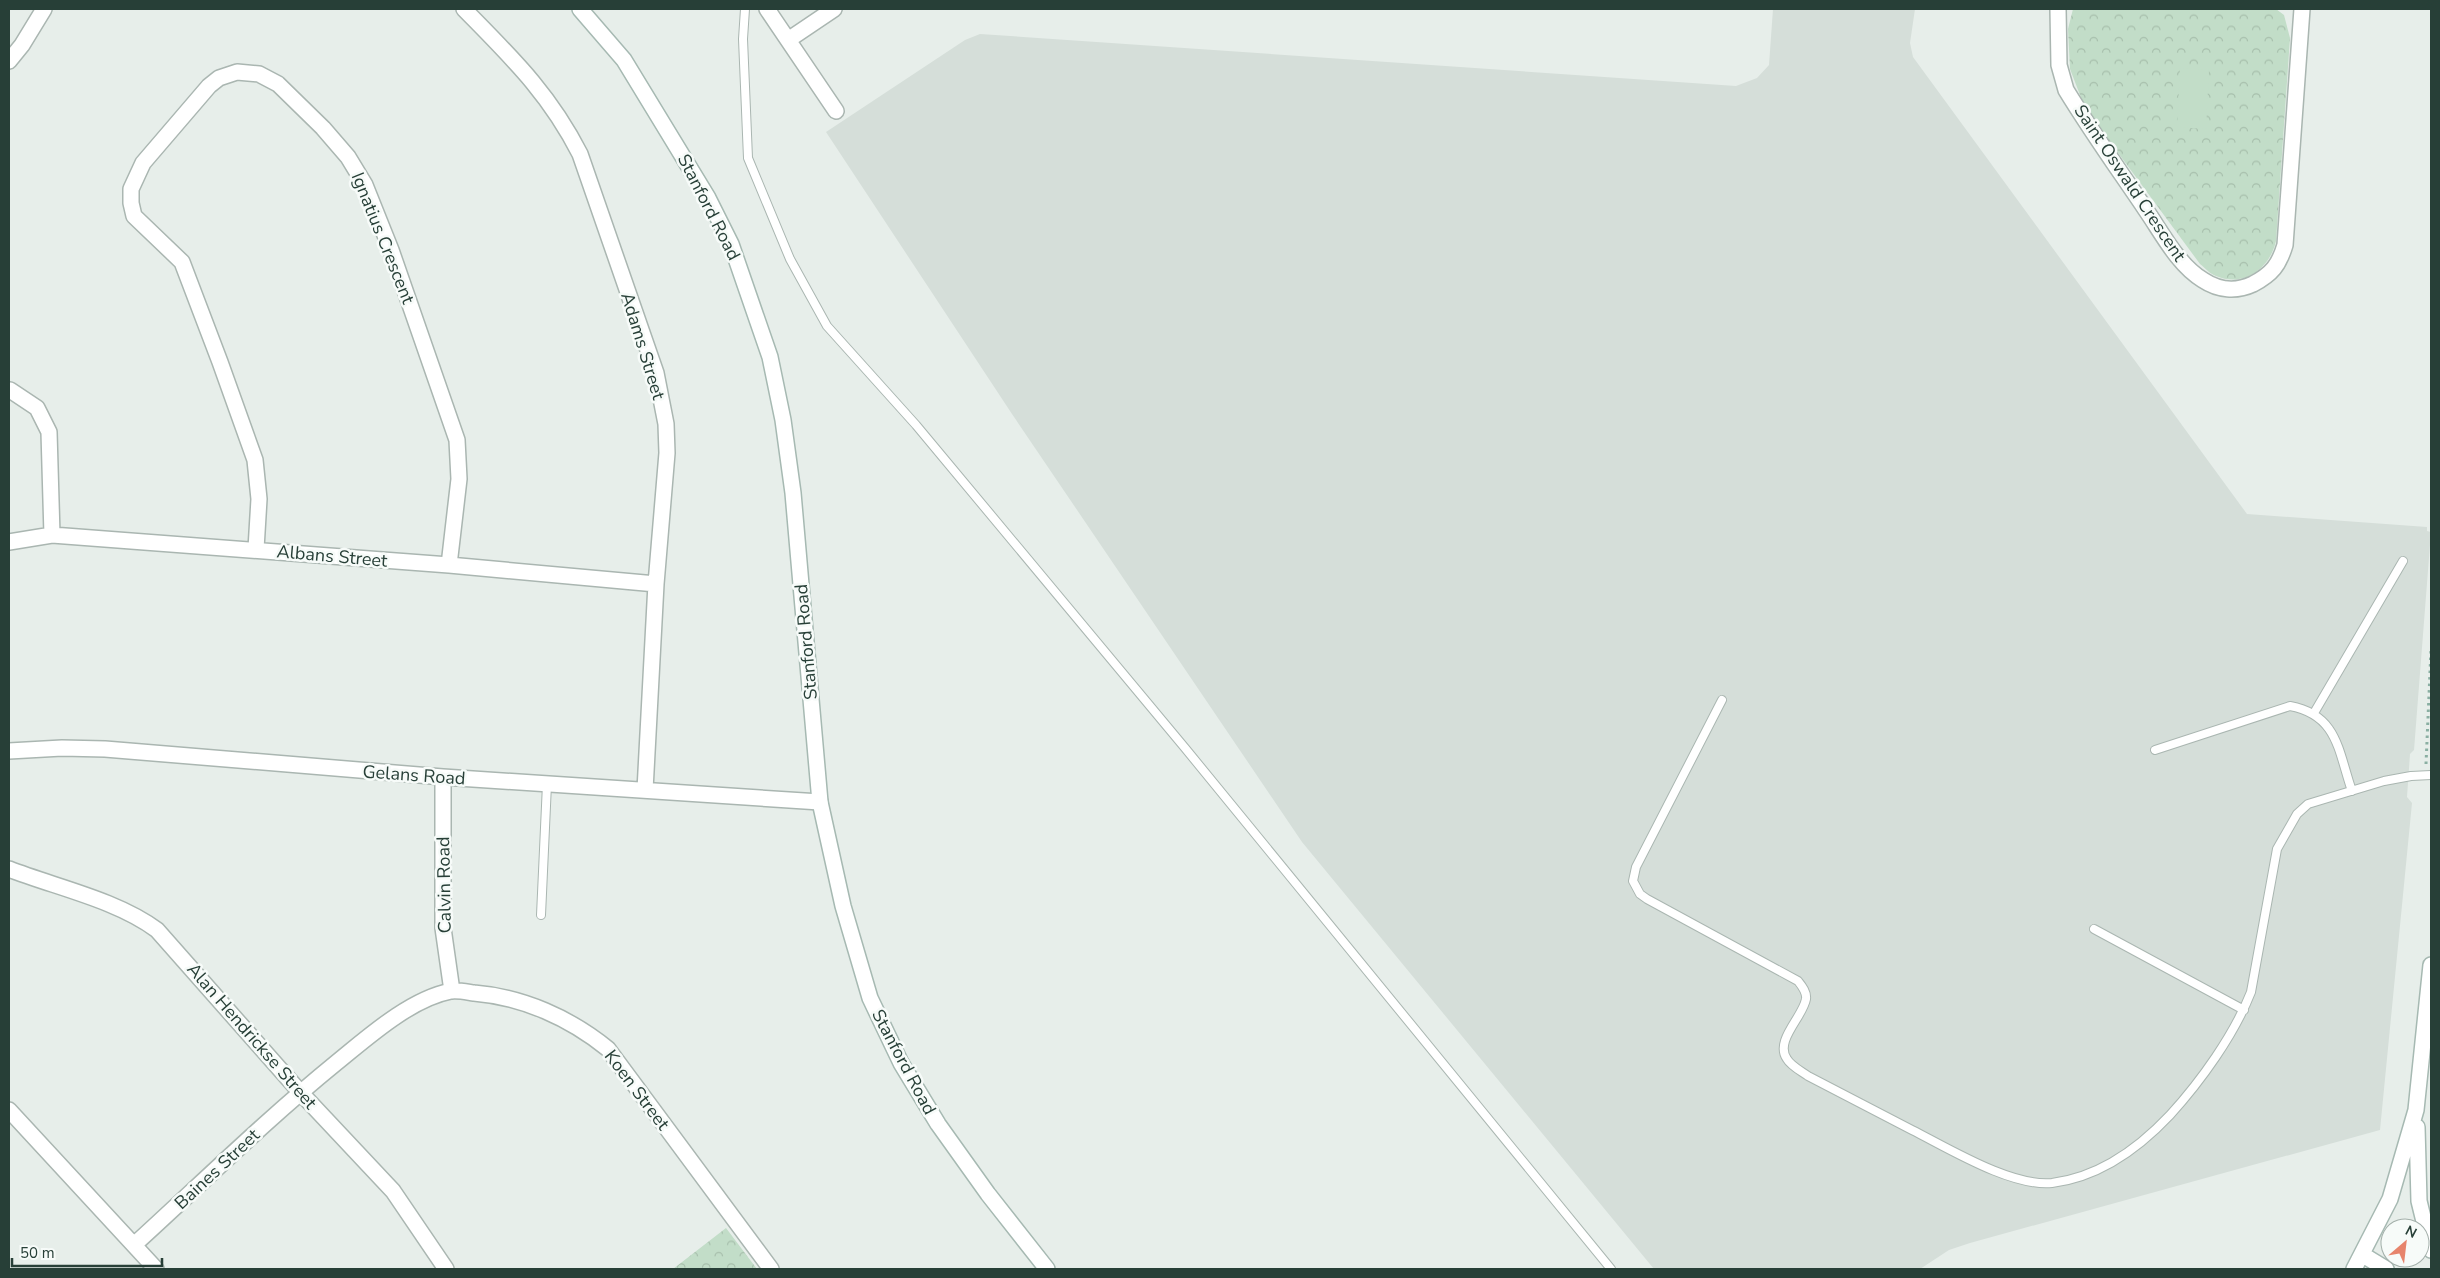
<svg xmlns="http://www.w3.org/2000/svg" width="2440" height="1278" font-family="'Nunito Sans',sans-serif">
<defs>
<pattern id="park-crowns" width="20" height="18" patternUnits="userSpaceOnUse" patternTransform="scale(1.25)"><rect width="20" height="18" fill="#c2ddc8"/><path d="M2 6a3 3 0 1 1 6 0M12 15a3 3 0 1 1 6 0" fill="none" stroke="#a7bfac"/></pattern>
</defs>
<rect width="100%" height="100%" fill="#e7eeea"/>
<path fill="#d5ded9" d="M1773,9H1915L1910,43L1913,57L2247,514L2427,527V531L2431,532L2414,750L2410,754L2407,797L2412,803L2380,1130L1970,1243L1949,1250L1920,1269H1654L1302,842L1012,414L826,132L965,40L980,34L1736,86L1757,78L1769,65Z"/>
<path fill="url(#park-crowns)" d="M2073,9H2276L2284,15L2290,38L2276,241C2270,268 2244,288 2216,276C2210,274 2205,268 2200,264L2085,108L2070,69L2068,29Z
M726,1228L757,1269H673Z"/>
<path fill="#c2ddc8" d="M2180,68L2209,70L2206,129L2177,127Z"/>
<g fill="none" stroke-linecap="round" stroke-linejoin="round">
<g stroke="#aab6b1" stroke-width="10">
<path id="lane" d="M745,9L743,39L748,158L790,259L827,326L916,425L1185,748L1611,1269
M1722,700L1636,867L1633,881L1640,894L1647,899L1798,981C1802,986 1807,992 1806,999C1803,1017 1774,1041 1787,1059C1791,1066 1801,1071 1808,1076C1843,1094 1877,1112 1912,1130C1948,1148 2011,1187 2052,1183C2100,1177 2138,1149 2170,1115C2201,1081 2234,1035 2251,992L2277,849L2297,814L2308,804L2384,781L2411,776L2431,775
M2314,713L2403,561
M2155,750L2290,706C2338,715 2338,751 2352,791
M541,915L547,784
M2094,929L2244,1010"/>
</g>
<g stroke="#aab6b1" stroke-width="18">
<path id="street" d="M464,9C511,57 549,93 580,154L656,373L666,424L667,453L656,584L645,790
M767,9L836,111
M2058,9L2059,65L2066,90C2091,131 2119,170 2146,210C2162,233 2178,265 2203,280C2218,290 2236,292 2253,284C2272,274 2279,265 2285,245L2302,9
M788,40L834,9
M9,61L22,45L44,9
M10,390L37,408L49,432L52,535
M9,542L52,535L449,565L656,584
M256,549L259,499L255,460L220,362L182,262L134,216L131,203V189L143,163L209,86L219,78L237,72L259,74L278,84L323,128L348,157L365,185L391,250L457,440L459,479L449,565
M9,751L62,748L105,749L443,777L820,802
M443,777V928L452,991
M9,869C55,887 117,900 157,930L300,1092L393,1191L446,1269
M9,1110L156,1269
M134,1245C201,1184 266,1120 336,1063C368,1037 410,999 451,991C458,990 467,992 474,993C523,997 570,1018 608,1049L771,1269"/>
</g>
<g stroke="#a6b9b2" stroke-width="18">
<path id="secondary" d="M580,9L624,60L708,198L731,244L770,357L783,420L793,493L820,802L843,906L870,998L901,1063L938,1124L988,1194L1047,1269
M2417,1127L2419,1201L2431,1250
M2363,1255L2386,1269
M2354,1269L2390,1199L2416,1110L2431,965"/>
</g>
<path stroke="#8aafa2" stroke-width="3" stroke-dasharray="2.5 4" stroke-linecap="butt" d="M2426,764L2431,649"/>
<use href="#lane" stroke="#fff" stroke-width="8"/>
<use href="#street" stroke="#fff" stroke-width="15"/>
<use href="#secondary" stroke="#fff" stroke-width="15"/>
</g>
<g text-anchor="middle" stroke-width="5" stroke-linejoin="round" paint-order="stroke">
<g font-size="18" fill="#273f37" stroke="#f7fbf9">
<text transform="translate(2130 183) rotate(56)" y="6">Saint Oswald Crescent</text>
<text transform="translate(709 207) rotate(63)" y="6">Stanford Road</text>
<text transform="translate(383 238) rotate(68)" y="6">Ignatius Crescent</text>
<text transform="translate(643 346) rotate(73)" y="6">Adams Street</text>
<text transform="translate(332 556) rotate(5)" y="6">Albans Street</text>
<text transform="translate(806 642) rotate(-95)" y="6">Stanford Road</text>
<text transform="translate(414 775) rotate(4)" y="6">Gelans Road</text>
<text transform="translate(444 885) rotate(-91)" y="6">Calvin Road</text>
<text transform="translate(252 1036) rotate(49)" y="6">Alan Hendrickse Street</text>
<text transform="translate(904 1062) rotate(62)" y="6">Stanford Road</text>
<text transform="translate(637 1090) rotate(53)" y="6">Koen Street</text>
<text transform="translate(217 1169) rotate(-43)" y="6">Baines Street</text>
</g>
</g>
<rect width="2440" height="1278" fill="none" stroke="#273f37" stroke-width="20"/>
<g transform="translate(2405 1243) rotate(28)"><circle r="24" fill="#f7fbf9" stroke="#a4b0ab"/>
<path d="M0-4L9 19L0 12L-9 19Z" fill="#e7846c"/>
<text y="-8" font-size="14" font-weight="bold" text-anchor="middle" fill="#273f37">N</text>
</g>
<path d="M12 1258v8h150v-8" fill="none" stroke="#273f37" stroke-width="2.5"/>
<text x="20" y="1258" font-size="15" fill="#273f37" stroke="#f7fbf9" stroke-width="4" paint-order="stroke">50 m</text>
</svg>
